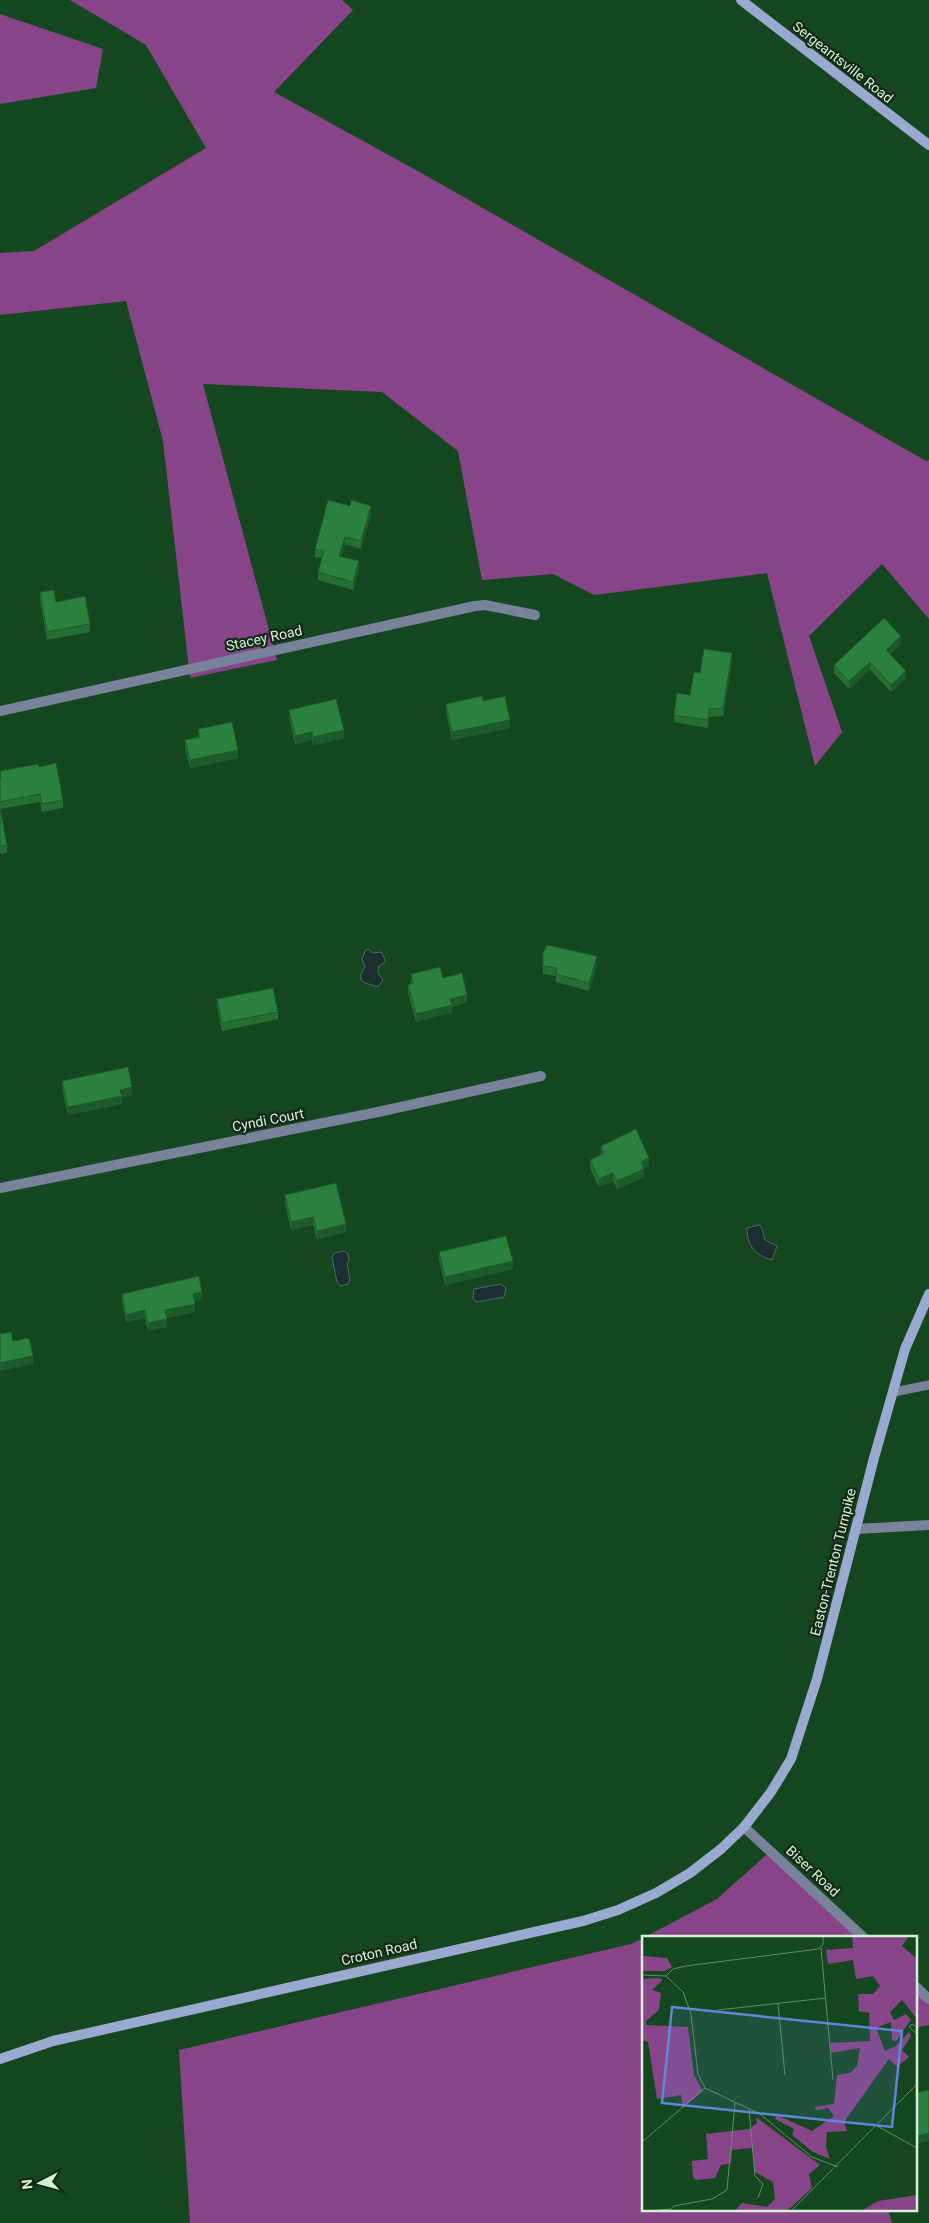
<svg xmlns="http://www.w3.org/2000/svg" width="929" height="2223" font-family="Roboto,sans-serif">
<rect width="100%" height="100%" fill="#14471f"/>
<path fill="#848" d="M70,0H342L353,10L274,92L425,175L926,461L929,460V619L882,564L809,636L842,732L815,766L767,573L594,595L553,574L482,580L458,451L382,392L203,384L277,660L190,678L163,441L126,301L0,315V253L34,251L206,148L146,45Z
M0,14L103,49L96,88L0,104Z
M774,1848L867,1937H645L717,1899Z
M643,1938V2209H888L892,2223H190L179,2050L631,1944Z
M915,1982L929,1995V2025L915,2028Z"/>
<path fill="#1b2f32" stroke="#536964" d="M368,949L373,953L381,952L385,959V962L378,967V973L383,980L378,987L365,983L361,980V974L365,966L362,960L365,951Z
M759,1225L761,1226L765,1240L777,1246L772,1260C755,1255 747,1246 747,1228Z
M344,1251L348,1254L349,1261L347,1264L350,1280L348,1284L341,1286L337,1282L332,1258L334,1253Z
M501,1284L506,1289L504,1297L477,1302L473,1299L474,1289Z"/>
<g fill="none" stroke-linecap="round" stroke-linejoin="round">
<path stroke="#78829a" stroke-width="9" d="M894,1392L929,1385"/>
<path stroke="#78829a" stroke-width="10" d="M0,711L475,606L485,605L535,615
M0,1188L378,1112L541,1076
M856,1529L929,1525
M744,1827L863,1937
M915,1986L929,1999"/>
<path stroke="#9aa9cf" stroke-width="10" d="M741,0L929,145
M0,2059L53,2041L583,1921L618,1910L656,1893L690,1873L721,1849L744,1827L771,1792L791,1759L817,1679L874,1458L905,1349L929,1294"/>
</g>
<path fill="#246e34" d="M371,514L361,549L345,544L341,556L359,569L353,590L318,580V572L322,558L315,557V549Z
M40,592L56,602L90,624V632L47,640L40,600Z
M901,644L890,654L906,678L891,692L870,670L849,689L834,673V665Z
M732,661L723,716L709,717L708,728L674,722V715L690,695L700,673Z
M483,701L510,728L452,740L446,711V704Z
M289,710L344,738L313,745L312,740L295,744L289,718Z
M198,729L238,758L190,768L185,748V740L198,737Z
M39,767L63,800V808L42,812L40,802L0,809L7,845V853L0,854V771Z
M543,953L597,964L589,991L556,982V976L543,974Z
M411,974L443,978L467,1002L452,1007V1012L416,1022L408,993V985L411,984Z
M217,999L278,1012V1019L222,1031L217,1007Z
M62,1081L132,1095L122,1097V1104L68,1115L62,1088Z
M601,1146L649,1166L644,1168V1177L617,1189L613,1181L599,1187L590,1168V1160L601,1155Z
M285,1195L346,1232L317,1239L313,1225L291,1230L285,1203Z
M439,1252L513,1269L445,1285L439,1260Z
M122,1294L202,1300L195,1301V1312L167,1318V1327L148,1331L145,1318L126,1322L122,1301Z
M929,2090L917,2144L915,2136V2093Z"/>
<path fill="#1d5a2b" d="M371,506V514L361,549V541Z
M345,537V544L339,563V556Z
M359,561V569L353,590V582Z
M901,636V644L886,657V650Z
M732,653V661L723,716V708Z
M870,662V670L849,689V681Z
M906,671V678L891,692V685Z
M709,709V717L708,728V720Z
M510,720V728L452,740V732Z
M344,730V738L313,745V737Z
M312,732V740L295,744V736Z
M238,750V758L190,768V760Z
M597,956V964L589,991V983Z
M467,995V1002L452,1007V1012L416,1022V1014L450,999Z
M132,1087V1095L122,1097V1104L68,1115V1107L120,1090Z
M649,1158V1166L641,1170V1162Z
M644,1169V1177L617,1189V1181Z
M613,1173V1181L599,1187V1179Z
M313,1217V1225L291,1230V1222Z
M346,1224V1232L317,1239V1231Z
M513,1261V1269L445,1285V1277Z
M202,1292V1300L193,1302V1294Z
M195,1304V1312L165,1318V1310Z
M145,1310V1318L126,1322V1315Z
M167,1319V1327L148,1331V1323Z
M33,1356V1364L0,1371V1363Z
M929,2133V2141L917,2144V2136Z"/>
<path fill="#2a803d" stroke="#1d5a2b" d="M328,500L350,506L351,500L371,506L361,541L345,537L339,556L359,561L353,582L318,572L324,551L315,549Z
M54,590L56,602L85,596L90,624L47,632L40,592Z
M884,618L901,636L886,650L906,671L891,685L870,662L849,681L834,665Z
M704,649L732,653L723,708L709,709L708,720L674,715L677,693L690,695L694,672L700,673Z
M482,696L483,701L505,696L510,720L452,732L446,704Z
M336,699L344,730L313,737L312,732L295,736L289,710Z
M232,722L238,750L190,760L185,740L200,737L198,729Z
M56,763L63,800L42,804L40,794L0,802V779L1,778L0,771L38,764L39,767Z
M0,808L7,845L0,846Z
M547,945L597,956L589,983L556,974L557,968L543,966V953Z
M440,967L443,978L462,973L467,995L450,999L452,1005L416,1014L408,985L413,983L411,974Z
M273,988L278,1012L222,1023L217,999Z
M128,1067L132,1087L120,1090L122,1096L68,1107L62,1081Z
M636,1129L649,1158L641,1162L644,1169L617,1181L613,1173L599,1179L590,1160L604,1153L601,1146Z
M336,1183L346,1224L317,1231L313,1217L291,1222L285,1195Z
M506,1236L513,1261L445,1277L439,1252Z
M199,1276L202,1292L193,1294L195,1304L165,1310L167,1319L148,1323L145,1310L126,1315L122,1294Z
M11,1332L13,1341L29,1338L33,1356L0,1363V1334Z
M929,2090V2133L917,2136L915,2128V2093Z"/>
<g text-anchor="middle" stroke-width="4.5" stroke-linejoin="round" paint-order="stroke">
<g font-size="14" fill="#d6f0d8" stroke="#132816">
<text transform="translate(843 62) rotate(38)" y="5">Sergeantsville Road</text>
<text transform="translate(264 638) rotate(-12)" y="5">Stacey Road</text>
<text transform="translate(268 1120) rotate(-11)" y="5">Cyndi Court</text>
<text transform="translate(833 1562) rotate(-76)" y="5">Easton-Trenton Turnpike</text>
<text transform="translate(813 1871) rotate(43)" y="5">Biser Road</text>
<text transform="translate(379 1952) rotate(-13)" y="5">Croton Road</text>
</g>
</g>
<g transform="translate(642 1936)">
<rect width="275" height="275" fill="#14471f"/>
<path d="M210,0H267L260,10L275,23V83L260,64L248,76L252,84L264,78L269,84L254,105L250,104L249,86L234,92L243,115L254,110L267,96L269,100L260,114L267,121L255,131L247,123L202,186L205,195L185,196L184,211L188,223L171,216L150,199L152,193L133,183L135,179L170,195L192,180L186,172L175,174L172,171L192,168L195,139L208,137L215,130L218,112L189,117L188,107L228,105L227,77L217,75L216,58H231L238,50L231,40L214,43L211,24L186,28L184,14L211,12ZM0,20L25,22L30,31L23,35H0ZM17,42L21,44L10,54L19,57L17,74L4,85V89L46,91L52,139L61,155L41,172L39,159L15,163L6,106L0,104V43ZM114,181L178,229L167,238L170,252L145,275H93L100,267L125,271L133,263L131,246L113,236L110,212L90,214L89,227L79,229L73,242L54,244L51,241L50,225L66,223L64,198L107,193L115,187ZM275,259V275H219L236,265Z" fill="#848"/>
<path fill="none" stroke="#628b69" stroke-width="1" d="M179,12L191,144M0,39L24,40L41,56L49,78L56,138L63,152L118,178L170,221L196,231M24,40L31,33L44,30L176,13L181,9V0M136,68L143,139M76,74L184,62M275,91L270,88L267,91L275,98M107,173L113,240L121,248L116,262M235,190L275,212M0,206L63,152M8,275L28,273M27,275L32,270L70,263L85,254L93,167M149,275L275,148"/>
<path fill="#5e87d8" fill-opacity="0.15" stroke="#5e87d8" stroke-width="2.5" d="M30,71L260,95L250,191L20,167Z"/>
<rect width="275" height="275" fill="none" stroke="#d6f0d8" stroke-width="2.5"/>
</g>
<g transform="translate(40 2183) rotate(264)" stroke="#132816" stroke-width="4" paint-order="stroke">
<path d="M0-4L9 19L0 12L-9 19Z" fill="#d6f0d8"/>
<text y="-8" font-size="14" font-weight="bold" text-anchor="middle" fill="#d6f0d8">N</text>
</g>
</svg>
